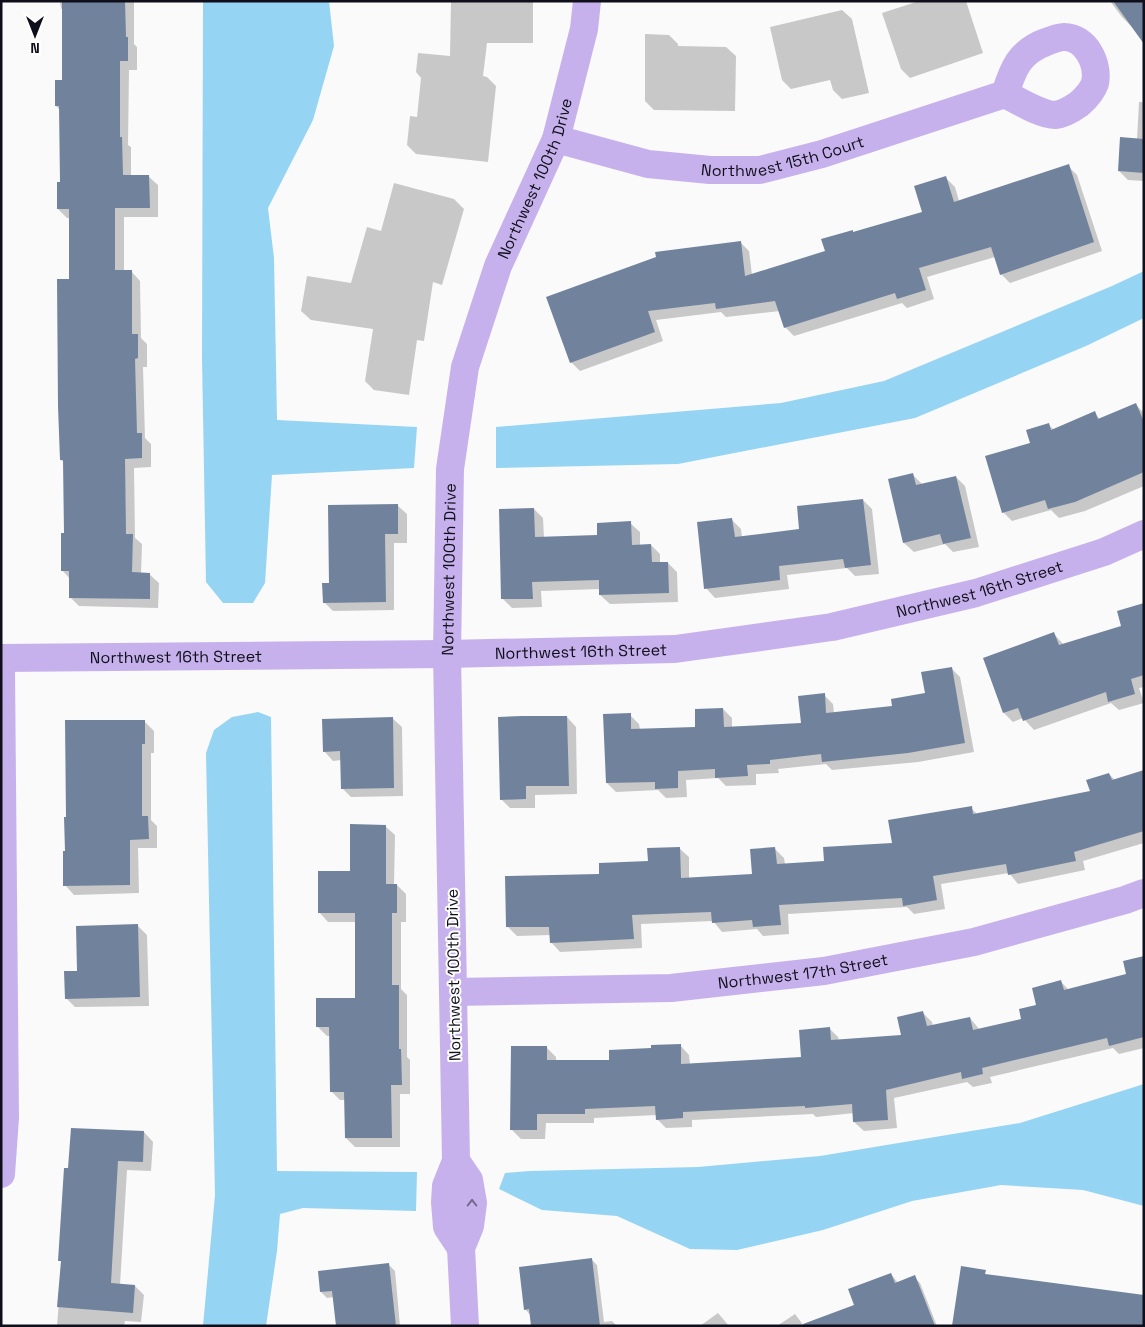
<svg xmlns="http://www.w3.org/2000/svg" width="1145" height="1327" font-family="'Space Grotesk',sans-serif">
<rect width="100%" height="100%" fill="#fafafa"/>
<path fill="#96d4f4" d="M203,1H329L334,46L313,120L268,208L274,258L277,420L417,427L414,468L272,475L265,583L253,603H223L206,582L202,358Z
M1144,271V318L1086,346L915,418L678,464L496,468V427L781,403L884,381L1112,286Z
M258,712L271,717L277,1171L417,1172L416,1211L303,1208L280,1214L277,1251L266,1326H203L215,1195L206,753L214,730L232,717Z
M1144,1084V1206L1083,1190L1001,1185L912,1201L823,1230L737,1250L690,1249L617,1216L542,1210L499,1189L505,1173L530,1171L698,1167L820,1156L1020,1123Z"/>
<path fill="#0003" d="M60,1H134V44L137,47V70H129L128,145L131,147V176H148L158,185V217H124V271H131L140,281L141,338L147,344V367H143L145,438L151,444V467L134,468L135,538L142,544L141,574H149L159,583L158,608L79,606L70,597V579L62,570L65,534L64,462L61,460L70,281V218H67L58,209L61,183L60,110L56,106L63,81V11L61,8Z
M451,1H533V43H487L483,76L487,77L496,86L488,162L416,154L407,145L410,116L417,117L421,78L416,72L418,53L450,56Z
M919,1H966L983,53L910,78L901,69L882,13Z
M1110,1H1144L1131,26L1122,17Z
M842,10L852,19L869,93L842,99L833,90L830,80L791,89L782,80L770,27Z
M645,34L669,35L678,44V46L726,47L736,56L735,111L654,110L645,101Z
M1139,102H1144V181L1128,180L1119,171L1137,140Z
M1068,166L1077,175L1102,251L1010,283L1001,274L995,257L927,277L934,299L907,308L902,303L794,336L785,327L780,311L726,317L721,312L656,320L663,341L580,371L571,362L740,242L749,251L752,275L827,252L852,231L854,233L923,212L946,178L955,187L959,201Z
M394,183L454,199L464,209L442,285L433,282L424,341L417,340L409,395L374,390L365,381L373,329L311,320L301,311L307,276L351,283L367,227L381,231Z
M1136,405L1144,413V486L1085,511L1059,518L1051,510L1012,521L1003,512L1048,424L1054,430L1094,413L1100,419Z
M913,475L922,484L956,477L965,486L979,547L953,552L945,544L914,552L904,543Z
M863,500L872,509L879,574L855,576L847,568L787,575L789,589L715,598L706,588L732,520L741,529L742,538L801,530Z
M397,505L407,514V543H394V610L333,611L324,602L330,585Z
M534,509L543,518L544,538L599,536L630,523L640,532V546L651,545L660,554V563H668L677,572L678,602L610,604L600,595V589L541,591L542,607L512,608L503,599Z
M1144,604V687L1139,688L1144,703L1119,710L1111,703L1034,730L1023,718L1013,722L1004,713L1054,634L1064,645L1123,627Z
M951,668L960,677L974,752L918,762L832,770L826,764L778,769L779,773L756,774V785L726,786L718,778L686,780L687,797L666,798L658,790L616,792L607,783L630,715L639,724L640,730L697,728L723,709L732,718V727L802,724L824,695L833,704L834,713L893,707L926,694Z
M567,717L576,727L577,794L535,795V808H510L501,799Z
M392,718L402,727L403,796L351,797L342,788L341,760L333,761L324,751Z
M144,721L154,731V753H151V820L157,826V848H138L139,893L74,895L65,885L66,852Z
M1144,772V843L1083,861L1085,870L1018,884L1009,873L941,884L945,909L914,914L907,907L788,914L789,934L763,936L757,929L722,932L713,921L641,924L642,948L560,952L551,942V935L517,936L508,927L601,875L649,862L679,848L689,857V879L753,875L775,849L784,858L785,864L825,862L894,844L971,808L977,814L1091,792L1109,774L1115,780Z
M385,826L395,835L394,885H397L406,894V922H401V989L407,995V1057L410,1060V1094H400V1147H355L346,1138V1100H340L331,1091V1036H327L317,1026L356,999V922H328L319,912L351,872Z
M138,926L147,935L149,1006L75,1007L66,998L78,972Z
M1144,957V1048L1119,1054L1113,1048L990,1077L992,1083L973,1087L967,1082L894,1098L897,1128L864,1131L854,1122V1113L816,1117L813,1114L692,1120V1127L666,1128L657,1119V1115L594,1118V1123H546L545,1139H521L512,1130L546,1047L556,1057V1061L611,1062L652,1049L680,1045L689,1055L690,1064L802,1058L829,1028L838,1037L839,1041L902,1036L923,1013L932,1022L933,1026L970,1018L980,1030L1023,1020L1061,982L1069,990L1127,975Z
M144,1132L153,1142L151,1171L127,1170L120,1285L135,1286L144,1295L141,1322L125,1321L124,1326H57L62,1263L60,1260L66,1169Z
M591,1259L597,1265L604,1322L612,1321L617,1326H532L531,1316L525,1309Z
M389,1265L395,1271L400,1326H337L334,1297L327,1298L321,1292Z
M891,1274L898,1283L914,1277L920,1283L937,1326H842Z
M718,1313L729,1326H700Z
M795,1314L804,1326H777Z"/>
<path fill="#71839c" d="M62,1H125L126,37H128V61H120V137H122L123,175H149L150,208H115V270H132V334H138V358L135,359L137,433H142V458L125,459L126,534H133L132,572L150,573V599L69,598V571H61V533H64L63,460H60L58,406L57,279H69V209H57V182H60L59,106H55V80H62Z
M1113,1H1144V44Z
M1120,137L1144,139V173L1118,171Z
M1069,164L1094,242L1000,275L991,247L919,268L926,290L897,299L895,293L784,328L775,301L716,309L715,303L648,311L655,332L570,363L546,297L656,257L655,252L741,241L745,276L825,251L821,239L853,230V232L922,212L914,186L946,176L954,202Z
M1136,403L1144,422V472L1075,502L1048,509L1045,500L1002,513L985,456L1030,443L1026,430L1049,423L1051,430L1095,411L1098,419Z
M913,473L916,485L956,476L971,538L943,544L940,534L903,543L888,479Z
M863,499L871,565L845,568L843,559L779,566L780,580L704,589L697,522L732,518L735,537L799,529L797,506Z
M398,504V534H385L386,602L323,603L322,583H329L328,505Z
M534,508L535,537L597,535V523L631,521L632,545L651,544L652,562H668L669,593L599,595V580L532,582L533,599H501L499,509Z
M1144,603V675L1131,679L1135,694L1108,702L1106,692L1023,721L1018,708L1003,713L983,658L1054,632L1059,645L1121,626L1117,611Z
M952,667L965,743L908,753L822,762L821,754L770,760V764L747,765L748,776L715,778V769L678,771V788L655,789V782L606,783L603,714L631,713V729L695,727V709L723,708L724,727L801,723L798,696L825,693L826,713L892,706L891,699L925,693L921,672Z
M522,716H567L569,786H526V799L500,800L498,717Z
M393,717L394,788L341,789L340,751L323,752L322,719Z
M65,720H145V744H142V816H148L149,839L130,840V885L63,886V851H65L64,817H66Z
M1144,770V831L1074,852L1076,861L1008,875L1006,864L933,876L937,900L903,906L902,898L779,905L781,925L753,927L752,920L712,923L711,912L632,915L634,939L550,943L549,927H506L505,876L599,874V863L648,861L647,848L680,847L681,878L752,874L750,849L775,847L777,864L824,861L823,847L892,843L888,820L972,806L973,814L1005,808L1090,791L1086,780L1109,773L1112,780Z
M350,824L386,825V884H397V913H392V985H399V1049H401L402,1085H391L392,1138H345L344,1092H330L329,1027H316V998H355V913H318V871H350Z
M138,924L140,997L65,999L64,971H77L76,926Z
M1144,956V1037L1109,1046L1107,1038L982,1068L983,1074L962,1079L961,1072L886,1090L888,1120L853,1122L852,1104L805,1108V1106L683,1112V1118L656,1120L655,1106L585,1109V1114H537V1130H510L511,1046H547V1060H609V1050L651,1048V1045L681,1044V1064L801,1057L799,1030L830,1027L831,1040L901,1035L897,1017L923,1011L927,1026L970,1017L973,1030L1021,1019L1019,1009L1036,1005L1032,988L1061,980L1064,990L1126,974L1123,961Z
M71,1128L144,1131L143,1162L118,1161L111,1283L135,1285L133,1313L57,1307L61,1261H58L64,1168H68Z
M592,1258L600,1326H531L529,1309L524,1310L519,1267Z
M389,1263L396,1326H336L332,1291L320,1292L318,1271Z
M961,1266L986,1270L985,1274L1144,1295V1326H952Z
M891,1273L895,1283L915,1275L935,1326H804L803,1324L854,1305L848,1289Z"/>
<g fill="none" stroke-linecap="round" stroke-linejoin="round">
<g stroke="#c7b1ec" stroke-width="28">
<path id="s1" d="M556,139L648,164L710,170H760L822,154L1005,94C1017,100 1041,115 1055,115C1064,114 1072,109 1079,104C1086,98 1092,92 1095,83C1099,64 1086,37 1064,37C1059,37 1051,40 1046,42C1019,52 1013,69 1005,94"/>
<path id="s2" d="M1,658L447,654L675,649L832,627L976,593L1104,552L1144,534"/>
<path d="M1,670L5,1118L1,1174"/>
<path id="s3" d="M454,992L671,988L824,971L974,942L1125,900L1144,893"/>
<path d="M456,1161L469,1180L473,1203L470,1226L461,1248L465,1326"/>
<path id="s4" d="M461,1248L447,1227L445,1202L446,1186L456,1161L447,654L450,469L465,367L498,266L556,139L584,29L587,1"/>
</g>
</g>
<defs><path id="oneway-chevron" d="M-2-3.5L2.5 0L-2 3.5" fill="none" stroke-width="1.6" stroke-linecap="round" stroke-linejoin="round" transform="scale(1.25)"/></defs>
<use stroke="#74688e" href="#oneway-chevron" transform="translate(472 1203) rotate(-90)"/>
<g text-anchor="middle" stroke-width="4" stroke-linejoin="round" paint-order="stroke">
<g font-size="16" fill="#0e0f1a" stroke="#fff">
<text dy="6" stroke="none"><textPath href="#s1" startOffset="232">Northwest 15th Court</textPath></text>
<text dy="6" stroke="none"><textPath href="#s4" startOffset="1090">Northwest 100th Drive</textPath></text>
<text dy="6" stroke="none"><textPath href="#s4" startOffset="685">Northwest 100th Drive</textPath></text>
<text dy="6" stroke="none"><textPath href="#s2" startOffset="985">Northwest 16th Street</textPath></text>
<text dy="6" stroke="none"><textPath href="#s2" startOffset="580">Northwest 16th Street</textPath></text>
<text dy="6" stroke="none"><textPath href="#s2" startOffset="175">Northwest 16th Street</textPath></text>
<text dy="6" stroke="none"><textPath href="#s3" startOffset="350">Northwest 17th Street</textPath></text>
<text transform="translate(453 975) rotate(-91)" y="6">Northwest 100th Drive</text>
</g>
</g>
<rect width="1145" height="1327" fill="none" stroke="#0e0f1a" stroke-width="5"/>
<g transform="translate(35 35) rotate(180)" stroke="#ffffff" stroke-width="4" paint-order="stroke">
<path d="M0-4L9 19L0 12L-9 19Z" fill="#0e0f1a"/>
<text y="-8" font-size="14" font-weight="bold" text-anchor="middle" fill="#0e0f1a">N</text>
</g>
</svg>
